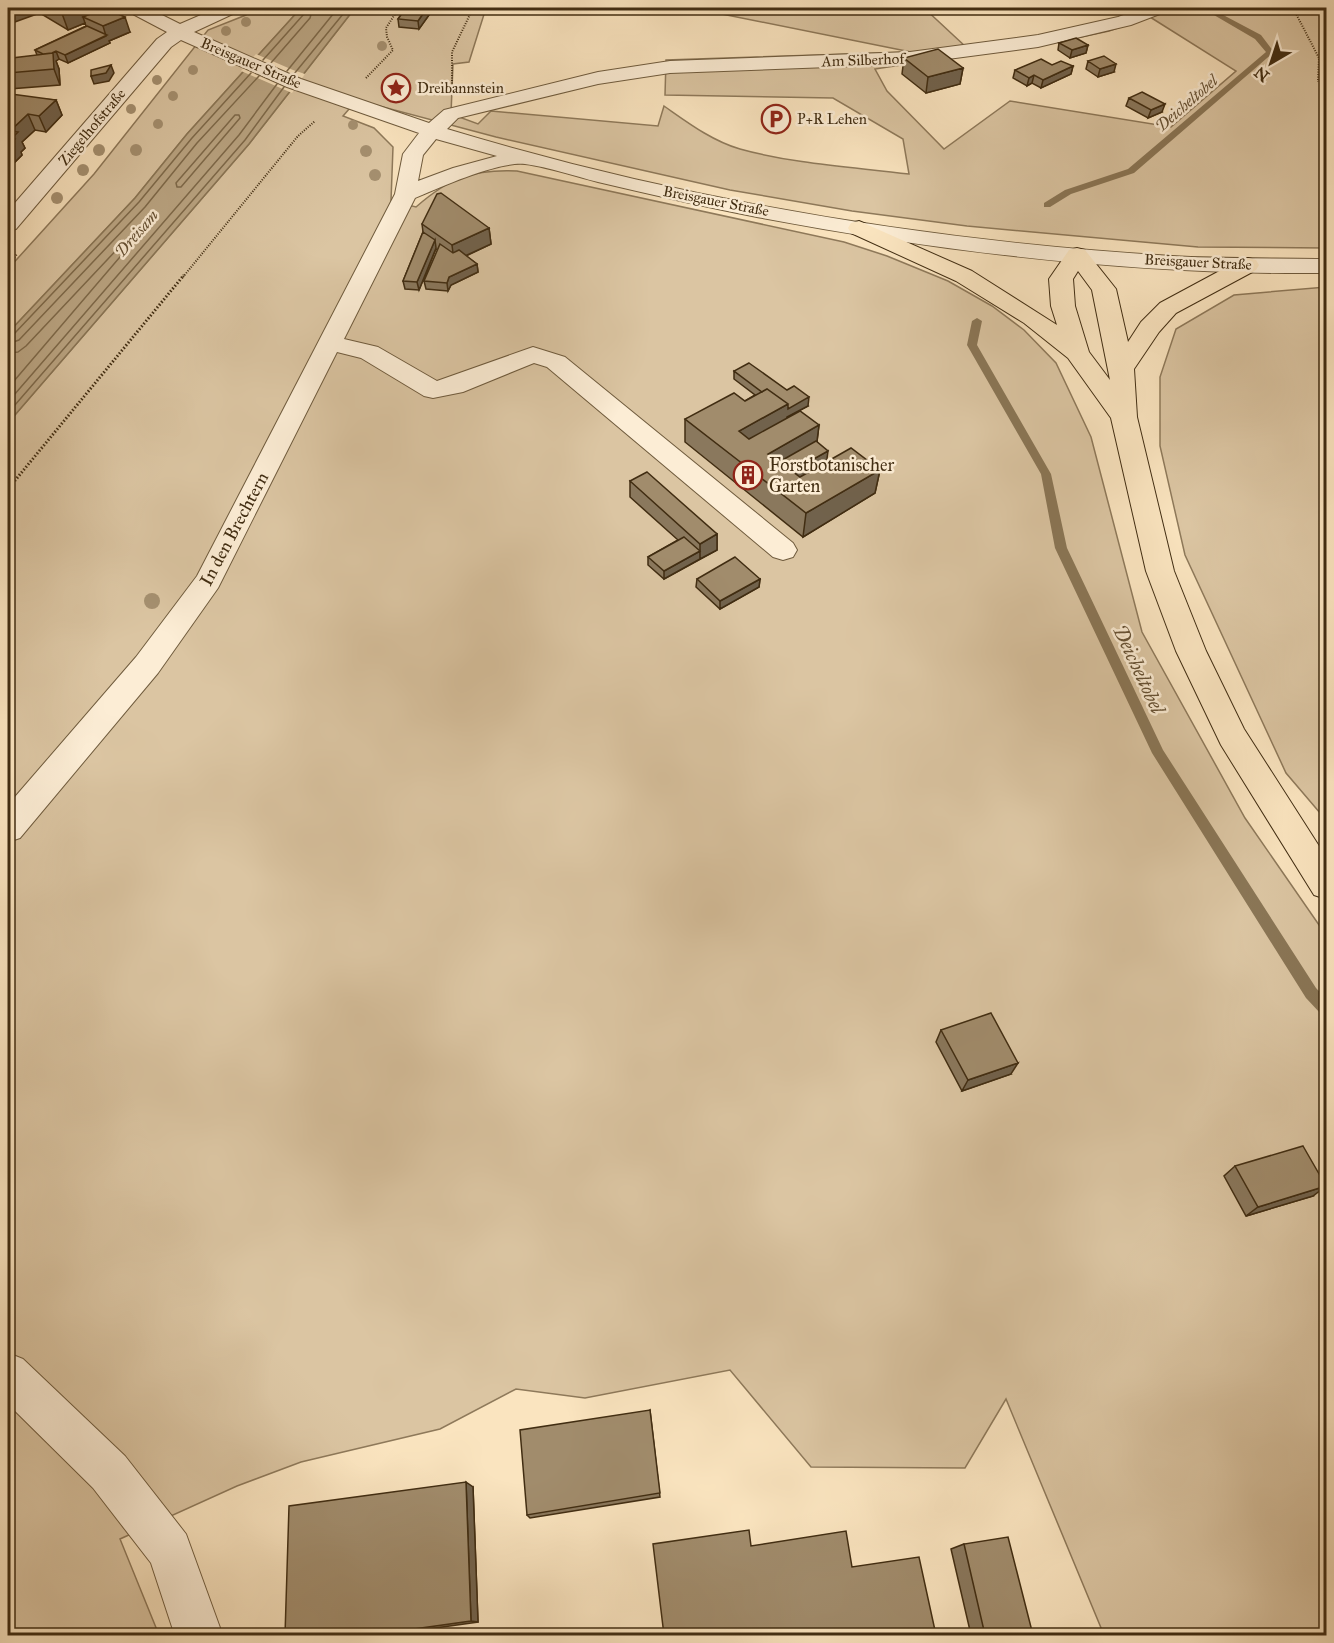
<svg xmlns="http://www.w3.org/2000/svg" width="1334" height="1643" font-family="'IM FELL Great Primer',serif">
<rect width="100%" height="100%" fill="#fae4bf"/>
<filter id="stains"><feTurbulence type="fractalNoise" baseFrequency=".00333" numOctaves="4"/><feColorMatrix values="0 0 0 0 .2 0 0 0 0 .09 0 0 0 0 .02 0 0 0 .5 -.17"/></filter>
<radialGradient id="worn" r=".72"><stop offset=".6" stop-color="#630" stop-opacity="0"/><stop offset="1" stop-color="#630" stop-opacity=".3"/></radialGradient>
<path fill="#dbc5a2" stroke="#8e795a" stroke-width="1.5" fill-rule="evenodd" d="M253,8H301L187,134L135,198L8,333V269L94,174L208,30L246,15Z
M355,8H486L469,62L453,64L451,114L478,124L491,111L658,126L664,106C687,122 712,141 740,149C794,164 853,167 909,174L903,139L833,98L665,95L666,60L911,52L692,8H924L966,47L1052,35L1116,19L1147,8H1316L1326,30V248L1198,247L967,226L852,211L730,190L496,137L357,100L343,116L374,128L393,147L391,201L416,207C449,178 472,169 517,171L844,242L887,256L948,281L992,306L1024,330L1056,363L1091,437L1142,632L1245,818L1326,935V1635H1104L1006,1399L965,1468L811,1467L730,1370L585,1398L516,1389L440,1429L301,1462L237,1486L120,1539L159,1635L8,1636V423L249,144ZM1150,17L1236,71L1171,127L1010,101L944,149L887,91L875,69L1072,39L1109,31Z
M1326,287V820L1286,773L1185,555L1160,446V377L1176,329L1234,295Z"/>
<path fill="#bba684" stroke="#8a7656" stroke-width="1.5" d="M301,8H355L249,144L8,423V333L135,198L187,134Z"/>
<path fill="#fae4bf" d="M256,54L293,70L305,74L292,93L241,71Z"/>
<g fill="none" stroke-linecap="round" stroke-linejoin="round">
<path stroke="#7e6a4b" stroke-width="1.5" d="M263,60L304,14L305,8
M270,64L310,18L313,8
M287,71L338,8
M294,74L348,8
M235,115H239L240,118L181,187H177L176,183Z
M8,337L14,334L139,202L192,138L251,73
M8,344L19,340L145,207L197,143L259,76
M8,353L18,352L26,346L139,226H143V230L8,388
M8,402L239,135L277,84
M8,413L245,140L284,87"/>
<path fill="#8a7656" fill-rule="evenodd" d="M1202,8H1210L1261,35L1274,52L1134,173L1071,194L1050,207H1044V203L1065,190L1128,169L1266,52L1255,39Z
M977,318L982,321L977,345L1051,474L1067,548L1163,750L1316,988L1326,999V1016L1321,1014L1306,998L1152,753L1055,548L1041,474L967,345L972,321Z"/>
<g stroke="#6f5b3d" stroke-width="2">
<path id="minor" d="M126,8H148L180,24L217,8H240L237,12L194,32L301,79L429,123L444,110L598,72L670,61L910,52L1038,35L1118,17L1143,8H1168L1165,12L1131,25L1038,47L910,64L670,73L598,84L458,118L447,129C681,200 928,241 1172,256C1223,259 1275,258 1326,259V273C1134,275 941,252 752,216C701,206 649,194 598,182C574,176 549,167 525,164C499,161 440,187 415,198L344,339L378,347L437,381L533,347L565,357L793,543L797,550L793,557L783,560L773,557L547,367L534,363L463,392L433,398L424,396L361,358L337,352L218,588L158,673L20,838L8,842V805L136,657L197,576L395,194L403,154L419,133L287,87L181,40L171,47L16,229L8,231V211L157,39L167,32L129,12ZM436,139L497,156L453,168L418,181L423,155Z
M8,1353L23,1359L125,1456L186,1534L223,1636H175L151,1563L93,1488L8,1404Z"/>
</g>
<g stroke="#412d12" stroke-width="2">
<path id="highway" d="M859,221L972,271L1057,325L1051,306L1049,279L1069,250L1077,248L1085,250L1116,289L1128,342L1141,322L1160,303L1240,260L1248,258L1256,260L1259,265L1256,270L1176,313L1159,332L1134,369L1137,417L1174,571L1206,651L1244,729L1326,857V899L1314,895L1221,745L1176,651L1146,571L1111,418L1068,358L1024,323L956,281L851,233L848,228L851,223ZM1078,271L1092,290L1110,380L1089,352L1075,306L1073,279Z"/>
</g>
<path stroke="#412d12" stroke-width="2" stroke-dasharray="1 1.5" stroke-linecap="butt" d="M1293,8L1319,58L1318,82
M366,78L393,50L387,37L386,28L399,8
M452,86V52L473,8
M8,265L17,254
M183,277L298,136L315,121"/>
<path stroke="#412d12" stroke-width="3" stroke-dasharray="1.5 2" stroke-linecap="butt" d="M8,489L184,275"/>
<use href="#minor" fill="#fcedd5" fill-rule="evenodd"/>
<use href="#highway" fill="#fae4bf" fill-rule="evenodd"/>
</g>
<g fill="#a59070">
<circle cx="246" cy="22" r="5"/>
<circle cx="226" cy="31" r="5"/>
<circle cx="382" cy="46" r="5"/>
<circle cx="193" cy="70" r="5"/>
<circle cx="157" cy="80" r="5"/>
<circle cx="173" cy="96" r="5"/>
<circle cx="131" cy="109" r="5"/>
<circle cx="158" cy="124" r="5"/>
<circle cx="353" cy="125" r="5"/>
<circle cx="99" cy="150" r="6"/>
<circle cx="136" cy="150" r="6"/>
<circle cx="366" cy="151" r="6"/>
<circle cx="83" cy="170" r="6"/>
<circle cx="375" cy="175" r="6"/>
<circle cx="57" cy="198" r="6"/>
<circle cx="152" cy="601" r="8"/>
</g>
<path fill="#8a785d" stroke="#412d12" stroke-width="1.5" d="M36,8H97L98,11L130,32L109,41L110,43L68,63L59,59L56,61L59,69L60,85L9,89V92L8,93V66H11L37,55L35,50L86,26L85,23L68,30L38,12Z
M406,8H434L419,29L399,27L398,19Z
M1059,43L1088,45L1086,53L1070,58L1058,50Z
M904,58L963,68L960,84L926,93L902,74Z
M1088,61L1114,72L1098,77L1086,69Z
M1052,65L1073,66L1071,74L1041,88L1032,83L1027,86L1013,78L1015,70Z
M8,97L56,100L62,115L46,132L35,130L22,142L25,148L21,152L22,155L9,168L8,167Z
M1129,98L1162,112L1148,118L1126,106Z
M422,224L489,228L491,244L466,256L477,264L478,272L451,285L448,291L426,289L424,281L438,250L436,249L419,290L405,289L403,281L423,232Z
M734,371L808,406L787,417V418L819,425L817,442L826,462L880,470L875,493L803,537L685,442V419L745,401L755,395L734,379Z
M630,481L717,534V550L664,579L648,565V557L678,540L630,497Z
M697,579H760L759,587L720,609L696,587Z
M941,1030L1011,1074L962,1091L936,1042Z
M1235,1166L1313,1196L1246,1216L1224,1176Z
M650,1410L660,1497L530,1518L527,1515Z
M473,1487L478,1622L385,1635H285Z
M964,1544L1033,1635H971L951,1549Z"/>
<path fill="#71624c" stroke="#412d12" stroke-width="1.5" d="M29,8H35L37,14L12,23L9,15Z
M60,8H97L100,17H83L85,23L68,30Z
M427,8H434L419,29L418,21Z
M125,17L130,32L109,41L110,43L68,63L65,55L106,36L103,26Z
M11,22L14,30L8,32V23Z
M8,44L12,55L8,56Z
M1088,45L1086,53L1070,58L1072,50Z
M56,51L59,59L56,61L59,69L60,85L54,69L46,56Z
M1116,64L1114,72L1098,77L1100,69Z
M111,65L114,73L109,81L94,84L91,76Z
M1073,66L1071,74L1041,88L1043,80Z
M963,68L960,84L926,93L928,77Z
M1034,75L1032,83L1027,86L1029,78Z
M56,100L62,115L46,132L39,116Z
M1165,104L1162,112L1148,118L1151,110Z
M28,114L35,130L22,142L25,148L21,152L22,155L9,168L8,164V146L10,131Z
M489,228L491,244L454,261L452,245Z
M435,240L436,248L419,290L417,282Z
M477,264L478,272L451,285L448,291L447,283L449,277Z
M809,397L808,406L787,417L786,428L738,455L739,431L788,404Z
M819,425L816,449L766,477L768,454Z
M828,451L825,474L789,495L792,471Z
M880,470L875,493L803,537L806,513Z
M717,534V550L700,559V544Z
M700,551V559L664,579V571Z
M760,579L759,587L720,609V601Z
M1018,1063L1011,1074L962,1091L968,1080Z
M1326,1186L1313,1196L1246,1216L1258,1207Z
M466,1482L473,1487L478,1622L471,1621Z"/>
<path fill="#a18c6c" stroke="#412d12" stroke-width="1.5" d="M8,8H29L9,15L8,13Z
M105,8L125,17L103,26L83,17Z
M406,8H427L418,21L398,19Z
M8,17L11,22L8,23Z
M87,26L107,35L65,55L56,51L52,53L43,54L35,50Z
M1076,38L1088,45L1072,50L1059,43Z
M938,49L963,68L928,77L904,58Z
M53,53L54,69L8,73V66H11L12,58Z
M1104,56L1116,64L1100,69L1088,61Z
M1041,59L1052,65L1061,61L1073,66L1043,80L1034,75L1029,78L1015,70Z
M111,65L106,73L91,76V70Z
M1142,92L1165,104L1151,110L1129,98Z
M11,94L56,100L39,116L28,114L10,131L18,132L12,138L15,139L8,146V97Z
M441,193L489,228L452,245L422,224L437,194Z
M423,232L435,240L417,282L403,281Z
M440,244L453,253L459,250L477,264L449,277L447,283L424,281Z
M749,363L787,390L794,386L809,397L788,409V404L767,389L762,392L734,371Z
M767,389L788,404L739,431L749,439L800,411L819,425L768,454L779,462L816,441L828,451L792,471L800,477L851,448L880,470L806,513L685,419L734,393L745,401Z
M647,472L717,534L700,544L630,481Z
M684,537L700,551L664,571L648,557Z
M735,557L760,579L720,601L697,579Z
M991,1013L1018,1063L968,1080L941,1030Z
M1303,1146L1326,1186L1258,1207L1235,1166Z
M650,1410L660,1493L527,1515L520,1430Z
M466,1482L471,1621L371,1635H285L289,1506Z
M749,1530L751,1546L846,1531L852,1567L919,1557L936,1635H664L653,1544Z
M1008,1537L1033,1635H985L964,1544Z"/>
<defs>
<g id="sight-ring" transform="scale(1.5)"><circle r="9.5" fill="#fcedd5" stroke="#8f2418" stroke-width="1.5"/><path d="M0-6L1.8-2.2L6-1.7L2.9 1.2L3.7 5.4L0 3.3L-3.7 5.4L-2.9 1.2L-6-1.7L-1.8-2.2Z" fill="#8f2418"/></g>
<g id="parking-ring" transform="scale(1.5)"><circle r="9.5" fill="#fcedd5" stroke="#8f2418" stroke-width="1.5"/><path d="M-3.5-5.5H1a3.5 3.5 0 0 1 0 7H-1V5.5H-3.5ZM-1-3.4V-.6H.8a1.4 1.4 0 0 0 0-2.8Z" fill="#8f2418"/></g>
<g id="building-ring" transform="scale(1.5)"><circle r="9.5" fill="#fcedd5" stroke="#8f2418" stroke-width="1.5"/><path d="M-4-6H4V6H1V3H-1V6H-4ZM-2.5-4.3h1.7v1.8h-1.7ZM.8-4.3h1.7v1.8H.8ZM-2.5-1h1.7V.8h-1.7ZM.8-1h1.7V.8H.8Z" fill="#8f2418"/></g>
</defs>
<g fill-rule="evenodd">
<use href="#sight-ring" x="396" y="88"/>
<use href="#parking-ring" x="776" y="119"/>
<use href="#building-ring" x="748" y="475"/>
</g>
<g text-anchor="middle" stroke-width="5" stroke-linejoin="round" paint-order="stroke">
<g font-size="15" fill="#412d12" stroke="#fcedd5">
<text transform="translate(863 60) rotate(-2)" y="5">Am Silberhof</text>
<text transform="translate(251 63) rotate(23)" y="5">Breisgauer Straße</text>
<text transform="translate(92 127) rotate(-50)" y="5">Ziegelhofstraße</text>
<text transform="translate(716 201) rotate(11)" y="5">Breisgauer Straße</text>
<text transform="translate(1198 262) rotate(3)" y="5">Breisgauer Straße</text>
</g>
<g font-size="15" fill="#412d12" stroke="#fcedd5" text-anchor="start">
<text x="417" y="93">Dreibannstein</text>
<text x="797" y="124">P+R Lehen</text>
</g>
<g font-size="16" font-style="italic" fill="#665134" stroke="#fcedd5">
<text transform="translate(1186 103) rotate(-41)" y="6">Deicheltobel</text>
<text transform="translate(136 233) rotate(-49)" y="6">Dreisam</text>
</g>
<g font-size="18" fill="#412d12" stroke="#fcedd5" text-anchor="start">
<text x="769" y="471">Forstbotanischer<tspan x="769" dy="21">Garten</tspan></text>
</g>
<g font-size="18" fill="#412d12" stroke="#fcedd5">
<text transform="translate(234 529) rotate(-62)" y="6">In den Brechtern</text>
</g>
<g font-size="20" font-style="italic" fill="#665134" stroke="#fcedd5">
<text transform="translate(1139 669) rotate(65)" y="7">Deicheltobel</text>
</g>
</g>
<rect width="1334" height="1643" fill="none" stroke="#fae4bf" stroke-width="30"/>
<rect x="9" y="9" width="1316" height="1625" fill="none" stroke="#412d12" stroke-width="3"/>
<rect x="15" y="15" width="1304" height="1613" fill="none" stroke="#412d12" stroke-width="1.5"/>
<g transform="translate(1271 63) rotate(219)" stroke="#fcedd5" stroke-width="4.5" paint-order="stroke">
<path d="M0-4.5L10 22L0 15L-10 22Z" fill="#412d12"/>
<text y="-9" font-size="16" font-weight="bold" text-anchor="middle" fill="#412d12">N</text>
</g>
<rect width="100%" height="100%" filter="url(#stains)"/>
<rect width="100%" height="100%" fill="url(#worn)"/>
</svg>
